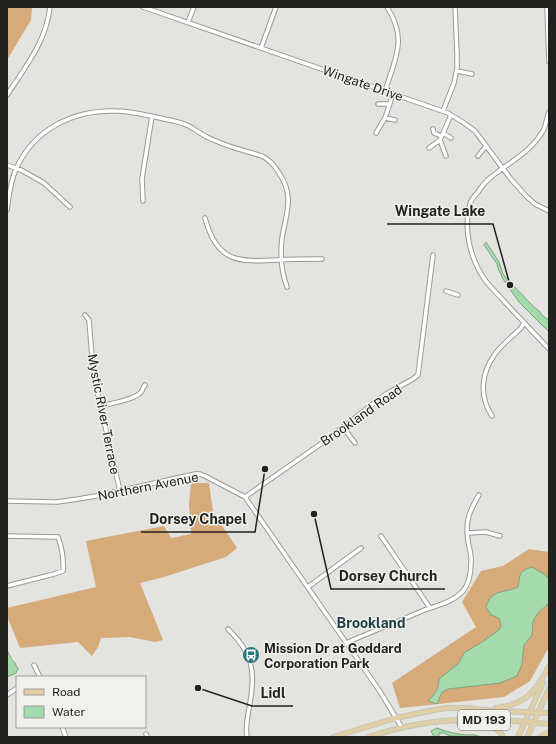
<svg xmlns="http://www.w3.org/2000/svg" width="556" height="744" font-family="'Public Sans',sans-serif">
<rect width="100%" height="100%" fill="#e3e3df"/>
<path fill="#d7aa79" d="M7,7H32L31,20L7,60Z
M191,483H209L213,512L237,548L226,557L164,577L140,583L163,640L155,642L130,637L101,638L98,647L92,656L78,642L20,648L7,616V608L96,587L86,541L164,526L171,538L191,534L189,505Z
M529,549L549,552V647L530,681L504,697L400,708L392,683L476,627L462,602L481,571L503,566Z"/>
<path fill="#a5daac" stroke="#7ea382" d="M486,242L499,262L503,274L508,280L533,306L539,311L543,316L549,320V332L519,302L503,279L498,268L497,264L484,245Z
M532,567L544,574L549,579V603L538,613L533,621L532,635L524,645L522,664L517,676L500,683L448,689L442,692L437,704L428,701C435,695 439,688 439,679L459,663L464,653L482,642L499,630L501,626L499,618L491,615L486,607C492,588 504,594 518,587C521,574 517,572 532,567Z
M7,650L12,660L15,663L18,669L16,673L7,677Z
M437,728C446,732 457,734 467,735C472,735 475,734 480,737L450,736L444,733H439V737H434L431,731Z"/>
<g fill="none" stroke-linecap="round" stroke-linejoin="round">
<g stroke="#999996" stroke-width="5.5">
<path id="minor" d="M143,7L448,113L464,123L475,131L510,178L526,196L535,204L549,211
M547,7L549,62
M188,22L194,7
M261,48L276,7
M457,71L472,74
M385,91C395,59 408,39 387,7
M7,95C26,66 46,42 50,7
M378,104H389
M443,111L454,83L457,68V54L455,7
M549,112C547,117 546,124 544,129C532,152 509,162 490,178C486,181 483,185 480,189C477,195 472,196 470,204C463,228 470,257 483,277C488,285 495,291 501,298C517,315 533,332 549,349
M385,118L395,120
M433,129L434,133L441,136
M376,133L385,118L393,94
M443,133L451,138
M440,140L446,156
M429,148L440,140L451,115
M478,156L486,146
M7,165L21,170L44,183L70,207
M143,201L142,179L152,116
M7,210C9,197 10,182 16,169C34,129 73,110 115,111C130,111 146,115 160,118C168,120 176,121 184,124C191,126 196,131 202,134C206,137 211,139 216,141C231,148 247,151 262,156C270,160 275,166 279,173C295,196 286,214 282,238C280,255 281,271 287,287
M205,218C217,263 238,262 278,260C293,259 307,259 322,259
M446,291L458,295
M85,315L89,320L92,357L95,382L120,491
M101,406C111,403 136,400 142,391C142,390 145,385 145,385
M492,416C479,396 481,373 495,354C502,344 513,336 521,328L524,323
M343,427L355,443
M245,497L322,443L386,394L413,379L418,375L433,255
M7,501L57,502L78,499L96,496L195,474H200L205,476L245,497L381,693L402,728
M467,533L486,532L500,536
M7,536L58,537C62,548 64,560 63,571L54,574L7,586
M381,536L430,608
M308,587L361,548
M228,629C252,652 256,671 250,703C248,715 245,725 247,737
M346,643C371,632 397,622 422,611C437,605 452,603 463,591C469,584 471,571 471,562C472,555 469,548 468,541C465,521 469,512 479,495
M34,665L40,677
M7,695L17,688
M62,727L66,737
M146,734L147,737"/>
</g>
<g stroke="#c1c1c1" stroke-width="6">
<path id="major" d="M496,708C526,704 536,692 549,666
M459,723C474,723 495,721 503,737
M333,737L396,718L429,711L446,708H469L483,710L549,713
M368,737C399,727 434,720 466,720C493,719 521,721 549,724
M518,737L543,683
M527,737L549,689
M540,737L549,732"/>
</g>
<use href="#minor" stroke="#fff" stroke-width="3.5"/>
<use href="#major" stroke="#dfcea6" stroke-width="4.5"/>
</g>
<defs>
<g id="bus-disc" transform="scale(0.9)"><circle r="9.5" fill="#2c747e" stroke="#f0f0ec"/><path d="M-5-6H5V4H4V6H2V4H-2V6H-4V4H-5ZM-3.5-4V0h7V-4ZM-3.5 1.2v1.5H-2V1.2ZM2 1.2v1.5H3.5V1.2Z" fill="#fff"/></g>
</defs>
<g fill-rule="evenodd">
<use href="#bus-disc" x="251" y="655"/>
</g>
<g text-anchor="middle" stroke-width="3" stroke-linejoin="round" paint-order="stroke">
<rect fill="#f0f0ec" stroke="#60605e" stroke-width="1" x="458" y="710" width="52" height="20" rx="3"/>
<g font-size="12" font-weight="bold" fill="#222221">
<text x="484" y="724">MD 193</text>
</g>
<g font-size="13" fill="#222221" stroke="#f0f0ec">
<text transform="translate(363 83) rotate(19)" y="5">Wingate Drive</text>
<text transform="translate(104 414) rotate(79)" y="5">Mystic River Terrace</text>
<text transform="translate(361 415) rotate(-35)" y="5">Brookland Road</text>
<text transform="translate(148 486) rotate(-11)" y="5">Northern Avenue</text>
</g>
<g font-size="13" font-weight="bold" fill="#222221" stroke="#f0f0ec" text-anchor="start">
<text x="264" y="653">Mission Dr at Goddard<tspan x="264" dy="15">Corporation Park</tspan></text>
</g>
<g font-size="14" font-weight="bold" fill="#1c3d42" stroke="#f0f0ec">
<text x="371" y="628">Brookland</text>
</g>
</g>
<path fill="none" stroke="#222221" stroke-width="1.5" d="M510 285L493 224H387M265 469L255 532H141M314 514L331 589H445M198 688L252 706H293"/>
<g fill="#222221" stroke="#f0f0ec" stroke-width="1.5">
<circle cx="510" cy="285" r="4"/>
<circle cx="265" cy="469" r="4"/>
<circle cx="314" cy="514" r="4"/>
<circle cx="198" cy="688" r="4"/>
</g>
<g font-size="14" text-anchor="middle" font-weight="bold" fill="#222221" stroke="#f0f0ec" stroke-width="3" stroke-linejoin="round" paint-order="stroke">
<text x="440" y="216">Wingate Lake</text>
<text x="198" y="524">Dorsey Chapel</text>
<text x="388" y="581">Dorsey Church</text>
<text x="273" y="698">Lidl</text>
</g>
<rect width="556" height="744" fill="none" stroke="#222221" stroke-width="16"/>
<rect x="16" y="676" width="130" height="52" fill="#f0f0ec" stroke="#9e9e9b"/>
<rect x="24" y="689" width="20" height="6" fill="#dfcea6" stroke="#9e9e9b"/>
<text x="52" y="696" font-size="12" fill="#222221">Road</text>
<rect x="24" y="706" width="20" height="12" fill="#a5daac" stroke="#9e9e9b"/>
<text x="52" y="716" font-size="12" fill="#222221">Water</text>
</svg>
